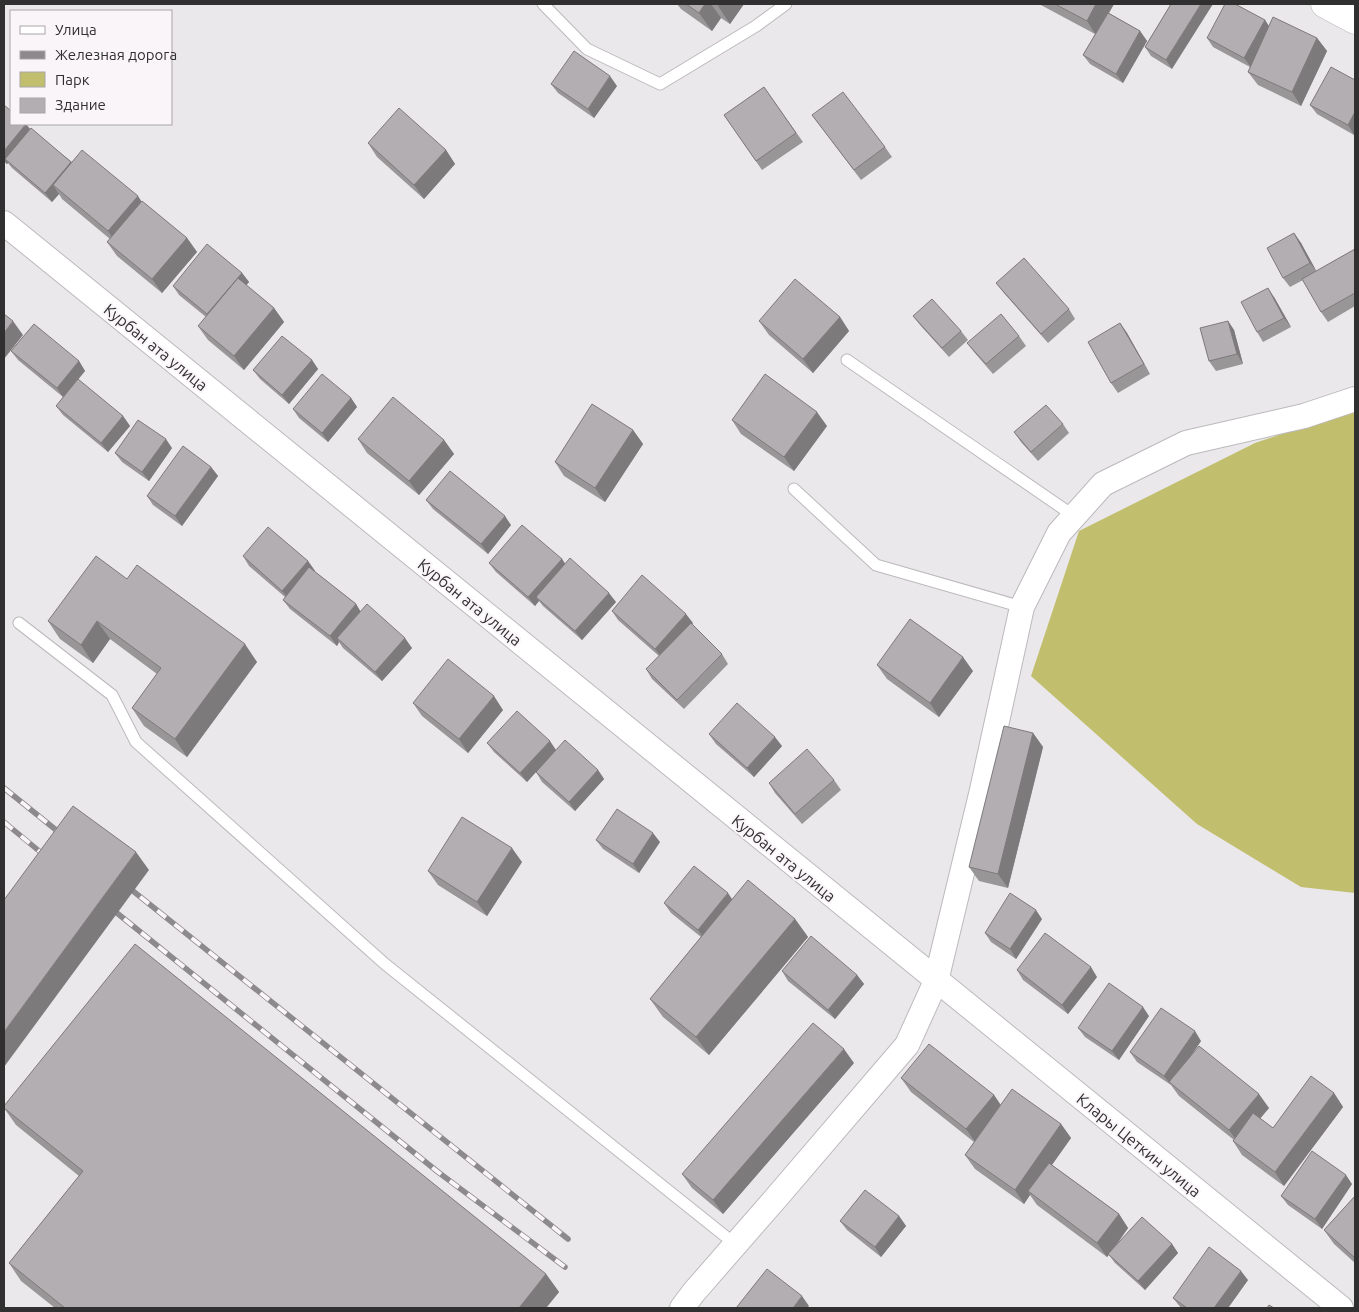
<svg xmlns="http://www.w3.org/2000/svg" width="1359" height="1312" font-family="Ubuntu,sans-serif">
<rect width="100%" height="100%" fill="#ebe8eb"/>
<path fill="#c1be6d" d="M1355,409V893L1301,887L1197,824L1031,676L1079,531L1255,443Z"/>
<g fill="none" stroke-linecap="round" stroke-linejoin="round">
<g stroke="#bcb9bc" stroke-width="13">
<path id="lane" d="M543,4L587,49L660,84L756,26L786,4
M847,360L1074,516
M794,489L876,565L1022,607
M19,623L112,695L136,742L385,964L735,1244"/>
</g>
<g stroke="#bcb9bc" stroke-width="26">
<path id="street" d="M4,223L1341,1308
M682,1308L694,1292L776,1198L907,1045L936,981L982,790L1022,607L1059,533L1103,484L1186,443L1304,416L1355,399"/>
</g>
<g stroke="#bcb9bc" stroke-width="29">
<path id="secondary" d="M1325,4L1355,20"/>
</g>
<use href="#lane" stroke="#fff" stroke-width="11"/>
<use href="#street" stroke="#fff" stroke-width="24"/>
<use href="#secondary" stroke="#fff" stroke-width="28"/>
<g stroke="#8c8a8c" stroke-width="5.5">
<path id="rail" d="M4,788L66,838
M4,822L50,860
M123,883L568,1239
M107,905L438,1172L565,1267"/>
</g>
<use href="#rail" stroke="#f9f5f8" stroke-width="4" stroke-dasharray="11" stroke-linecap="butt"/>
</g>
<path fill="#999698" d="M677,4H744L730,24L721,18L712,31L681,9Z
M1039,4H1114L1109,13L1140,31L1147,41L1123,83L1090,64L1083,55L1095,34Z
M1171,4L1172,69L1151,56L1145,47Z
M1265,20L1269,26L1317,38L1327,51L1301,106L1258,85L1248,72L1250,67L1213,47L1207,38Z
M1355,80V133L1354,135L1317,114L1310,105Z
M551,84L617,86L594,118L558,93Z
M764,87L803,142L762,170L724,115Z
M4,105L26,124L30,129L72,162L141,201L187,238L197,252L162,293L117,256L107,242L110,239L62,199L59,194L52,202L12,168L8,163L7,164L4,162Z
M812,115L885,147L892,157L861,180Z
M368,143L446,150L455,164L424,199L377,157Z
M1294,233L1301,243L1316,271L1355,249V306L1328,322L1321,312L1303,280L1290,287L1283,278Z
M242,273L249,282L246,285L274,308L284,322L244,370L208,340L198,326L206,317L179,295L173,286Z
M996,283L1069,309L1075,319L1048,343L1003,292Z
M1274,297L1291,327L1263,342L1257,332Z
M913,316L961,331L968,340L949,357L920,325Z
M840,317L849,331L813,373L769,335L759,321Z
M1228,321L1234,330L1243,364L1216,371L1209,361Z
M1120,323L1127,333L1150,374L1118,393L1111,383Z
M1019,336L1026,346L993,374L974,352L967,343Z
M11,351L79,361L85,371L73,386L123,416L130,426L108,452L63,415L56,406L63,397L18,360Z
M312,360L318,369L289,404L260,379L253,370Z
M351,398L357,407L328,442L299,418L293,409Z
M732,420L827,426L794,471L741,434Z
M1063,424L1069,433L1038,461L1021,442L1014,432Z
M633,430L643,444L605,502L564,476L555,462Z
M358,439L444,440L454,454L419,495L367,453Z
M172,448L149,481L122,462L115,453Z
M211,467L218,476L182,526L153,505L147,496Z
M426,500L511,525L488,554L433,509Z
M243,556L308,561L315,571H314L356,604L360,611L412,648L382,681L343,648L339,642L337,646L290,609L283,600L285,597L249,566Z
M562,559L565,564L616,602L582,640L543,606L539,601L535,606L496,572L489,563Z
M127,579L257,662L187,757L144,726L132,708L157,674L110,639L93,663L60,639L48,621Z
M612,611L693,623L692,624L722,654L728,664L684,709L652,679L646,669L659,656L618,620Z
M877,665L973,671L939,717L887,679Z
M413,703L503,710L468,753L422,716Z
M1033,733L1043,747L1008,888L979,881L969,867Z
M709,734L782,746L754,777L716,744Z
M487,743L556,750L598,770L604,779L575,811L542,782L536,772L527,782L494,752Z
M834,780L841,790L802,824L775,793L769,783Z
M596,840L660,842L639,873L603,849Z
M522,862L487,916L438,885L428,871Z
M733,900L795,919L808,937L709,1055L663,1017L650,999L701,937L671,913L664,903Z
M1042,919L1016,959L991,942L985,933Z
M1017,970L1097,977L1068,1014L1023,980Z
M782,971L857,975L864,984L835,1019L788,981Z
M1149,1016L1119,1060L1085,1037L1078,1028Z
M1201,1041L1191,1056L1269,1108L1260,1118L1273,1128L1334,1093L1343,1107L1284,1186L1242,1155L1233,1141L1234,1140L1179,1096L1171,1085L1137,1062L1130,1052Z
M854,1063L723,1214L692,1188L682,1174Z
M901,1078L994,1095L1001,1105L1061,1124L1071,1138L1052,1165L1119,1214L1128,1228L1116,1246L1172,1244L1178,1253L1145,1290L1115,1263L1109,1255L1107,1257L1037,1205L1030,1195L1024,1204L975,1169L965,1155L974,1142L911,1092Z
M4,1108L546,1274L559,1292L546,1308H55L21,1281L9,1263L79,1176L16,1125Z
M1352,1184L1322,1229L1288,1205L1281,1196Z
M1355,1196V1263L1334,1244L1324,1230Z
M899,1216L906,1226L881,1257L847,1230L840,1221Z
M1248,1280L1228,1308H1181L1173,1298Z"/>
<path fill="#7d7a7c" d="M705,4H711L721,18L712,31L699,13Z
M719,4H744L730,24L718,6Z
M1096,4H1114L1096,35L1087,21Z
M1201,4H1213L1172,69L1166,60Z
M1265,20L1271,30L1251,67L1244,58Z
M1140,31L1147,41L1123,83L1116,74Z
M1317,38L1327,51L1301,106L1292,92Z
M610,76L617,86L594,118L588,109Z
M1355,112V133L1354,135L1348,125Z
M26,124L33,133L5,159L8,163L7,164L4,160V151Z
M446,150L455,164L424,199L414,185Z
M71,162L78,171L53,185L59,194L52,202L45,193Z
M138,196L147,210L118,245L108,231Z
M1294,233L1301,243L1317,272L1310,263Z
M187,238L197,252L162,293L152,279Z
M242,273L249,282L214,324L207,314Z
M1268,288L1274,297L1291,327L1284,318Z
M274,308L284,322L244,370L234,356Z
M840,317L849,331L813,373L803,359Z
M13,321L23,335L4,359V333Z
M1228,321L1234,330L1243,364L1237,354Z
M1120,323L1127,333L1150,374L1144,364Z
M312,360L318,369L289,404L282,395Z
M79,361L85,371L63,397L57,388Z
M351,398L357,407L328,442L322,433Z
M817,412L827,426L794,471L784,457Z
M123,416L130,426L108,452L101,443Z
M633,430L643,444L605,502L595,488Z
M166,439L172,448L149,481L142,472Z
M444,440L454,454L419,495L409,481Z
M211,467L218,476L182,526L175,516Z
M505,516L511,525L488,554L481,544Z
M562,559L568,568L536,597L539,601L535,606L528,597Z
M308,561L315,571L289,600L282,591Z
M609,593L616,602L582,640L575,631Z
M356,604L362,614L337,638L339,642L337,646L330,636Z
M686,614L693,623L662,658L655,649Z
M97,621L110,639L93,663L81,645Z
M405,638L412,648L382,681L375,672Z
M245,644L257,662L187,757L175,739Z
M963,657L973,671L939,717L930,703Z
M494,696L503,710L468,753L459,739Z
M1033,733L1043,747L1008,888L998,874Z
M775,737L782,746L754,777L747,768Z
M550,741L556,750L527,782L520,773Z
M598,770L604,779L575,811L569,802Z
M653,833L660,842L639,873L633,864Z
M512,848L522,862L487,916L477,902Z
M136,852L149,870L4,1067V1032Z
M728,893L734,902L705,940L698,930Z
M1036,910L1042,919L1016,959L1010,949Z
M795,919L808,937L709,1055L696,1037Z
M1091,967L1097,977L1068,1014L1062,1005Z
M857,975L864,984L835,1019L828,1010Z
M1143,1007L1149,1016L1119,1060L1112,1051Z
M1195,1031L1201,1041L1171,1084L1169,1082L1171,1085L1164,1076Z
M844,1049L854,1063L723,1214L713,1200Z
M1334,1093L1343,1107L1284,1186L1275,1172Z
M1259,1094L1269,1108L1239,1144L1229,1130Z
M994,1095L1003,1109L976,1143L966,1129Z
M1061,1124L1071,1138L1031,1194L1028,1191L1030,1195L1024,1204L1015,1190Z
M1346,1175L1352,1184L1322,1229L1315,1219Z
M1119,1214L1128,1228L1107,1257L1097,1243Z
M899,1216L906,1226L881,1257L875,1247Z
M1172,1244L1178,1253L1145,1290L1138,1281Z
M1241,1271L1248,1280L1228,1308H1214Z
M546,1274L559,1292L546,1308H519Z
M802,1296L809,1306L807,1308H793Z"/>
<path fill="#b2aeb1" stroke="#7d7a7c" d="M686,4H705L699,13Z
M1055,4H1096L1087,21Z
M1171,4H1201L1166,60L1145,47Z
M1225,4H1235L1265,20L1244,58L1207,38Z
M1108,13L1140,31L1116,74L1083,55Z
M1273,17L1317,38L1292,92L1248,72Z
M574,51L610,76L588,109L551,84Z
M1331,67L1355,80V112L1348,125L1310,105Z
M764,87L796,133L756,161L724,115Z
M843,92L885,147L854,170L812,115Z
M4,105L11,111V124H26L4,151Z
M399,108L446,150L414,185L368,143Z
M31,128L71,162L45,193L5,159Z
M82,150L138,196L108,231L53,185Z
M142,201L187,238L152,279L107,242Z
M1294,233L1310,263L1283,278L1267,248Z
M207,244L242,273L207,314L173,286Z
M1355,249V293L1321,312L1302,279Z
M1024,258L1069,309L1041,334L996,283Z
M238,278L274,308L234,356L198,326Z
M795,279L840,317L803,359L759,321Z
M1268,288L1284,318L1257,332L1241,302Z
M932,299L961,331L942,348L913,316Z
M4,314L13,321L4,333Z
M1001,314L1019,336L986,364L967,343Z
M1228,321L1237,354L1209,361L1200,328Z
M1120,323L1144,364L1111,383L1088,342Z
M34,324L79,361L57,388L11,351Z
M282,336L312,360L282,395L253,370Z
M322,374L351,398L322,433L293,409Z
M765,374L817,412L784,457L732,420Z
M78,379L123,416L101,443L56,406Z
M393,397L444,440L409,481L358,439Z
M592,404L633,430L595,488L555,462Z
M1046,405L1063,424L1031,452L1014,432Z
M138,420L166,439L142,472L115,453Z
M183,446L211,467L175,516L147,496Z
M450,471L505,516L481,544L426,500Z
M522,525L562,559L528,597L489,563Z
M268,527L308,561L282,591L243,556Z
M96,556L127,579L137,565L245,644L175,739L132,708L161,668L97,621L81,645L48,621Z
M570,558L609,593L575,631L536,597Z
M309,567L356,604L330,636L283,600Z
M642,575L686,614L655,649L612,611Z
M367,604L405,638L375,672L337,638Z
M910,619L963,657L930,703L877,665Z
M691,623L722,654L677,700L646,669Z
M448,659L494,696L459,739L413,703Z
M737,703L775,737L747,768L709,734Z
M517,711L550,741L520,773L487,743Z
M1004,726L1033,733L998,874L969,867Z
M565,740L598,770L569,802L536,772Z
M807,749L834,780L795,814L769,783Z
M73,806L136,852L4,1032V900Z
M617,809L653,833L633,864L596,840Z
M462,817L512,848L477,902L428,871Z
M694,866L728,893L698,930L664,903Z
M748,880L795,919L696,1037L650,999Z
M1010,893L1036,910L1010,949L985,933Z
M1045,933L1091,967L1062,1005L1017,970Z
M811,936L857,975L828,1010L782,971Z
M135,944L546,1274L519,1308H65L9,1263L83,1171L4,1108V1106Z
M1109,983L1143,1007L1112,1051L1078,1028Z
M1161,1008L1195,1031L1164,1076L1130,1052Z
M813,1023L844,1049L713,1200L682,1174Z
M929,1044L994,1095L966,1129L901,1078Z
M1199,1046L1259,1094L1229,1130L1169,1082Z
M1311,1076L1334,1093L1275,1172L1233,1141L1253,1113L1273,1128Z
M1012,1089L1061,1124L1015,1190L965,1155Z
M1312,1151L1346,1175L1315,1219L1281,1196Z
M1049,1163L1119,1214L1097,1243L1028,1191Z
M865,1190L899,1216L875,1247L840,1221Z
M1355,1196V1258L1324,1230Z
M1142,1217L1172,1244L1138,1281L1108,1254Z
M1209,1247L1241,1271L1214,1308H1187L1173,1298Z
M767,1269L802,1296L793,1308H736Z
M1269,1305L1274,1308H1267Z"/>
<g text-anchor="middle" stroke-width="4" stroke-linejoin="round" paint-order="stroke">
<g font-size="16" fill="#313031" stroke="#f9f5f8">
<text transform="translate(156 347) rotate(39)" y="6">Курбан ата улица</text>
<text transform="translate(470 602) rotate(39)" y="6">Курбан ата улица</text>
<text transform="translate(784 858) rotate(39)" y="6">Курбан ата улица</text>
<text transform="translate(1139 1145) rotate(39)" y="6">Клары Цеткин улица</text>
</g>
</g>
<rect width="1359" height="1312" fill="none" stroke="#313031" stroke-width="10"/>
<rect x="10" y="10" width="162" height="115" fill="#f9f5f8" stroke="#a9a6a8"/>
<rect x="20" y="26" width="25" height="8" fill="#ffffff" stroke="#a9a6a8"/>
<text x="55" y="35" font-size="15" fill="#313031">Улица</text>
<rect x="20" y="51" width="25" height="8" fill="#8c8a8c" stroke="#a9a6a8"/>
<text x="55" y="60" font-size="15" fill="#313031">Железная дорога</text>
<rect x="20" y="72" width="25" height="15" fill="#c1be6d" stroke="#a9a6a8"/>
<text x="55" y="85" font-size="15" fill="#313031">Парк</text>
<rect x="20" y="98" width="25" height="15" fill="#b2aeb1" stroke="#a9a6a8"/>
<text x="55" y="110" font-size="15" fill="#313031">Здание</text>
</svg>
